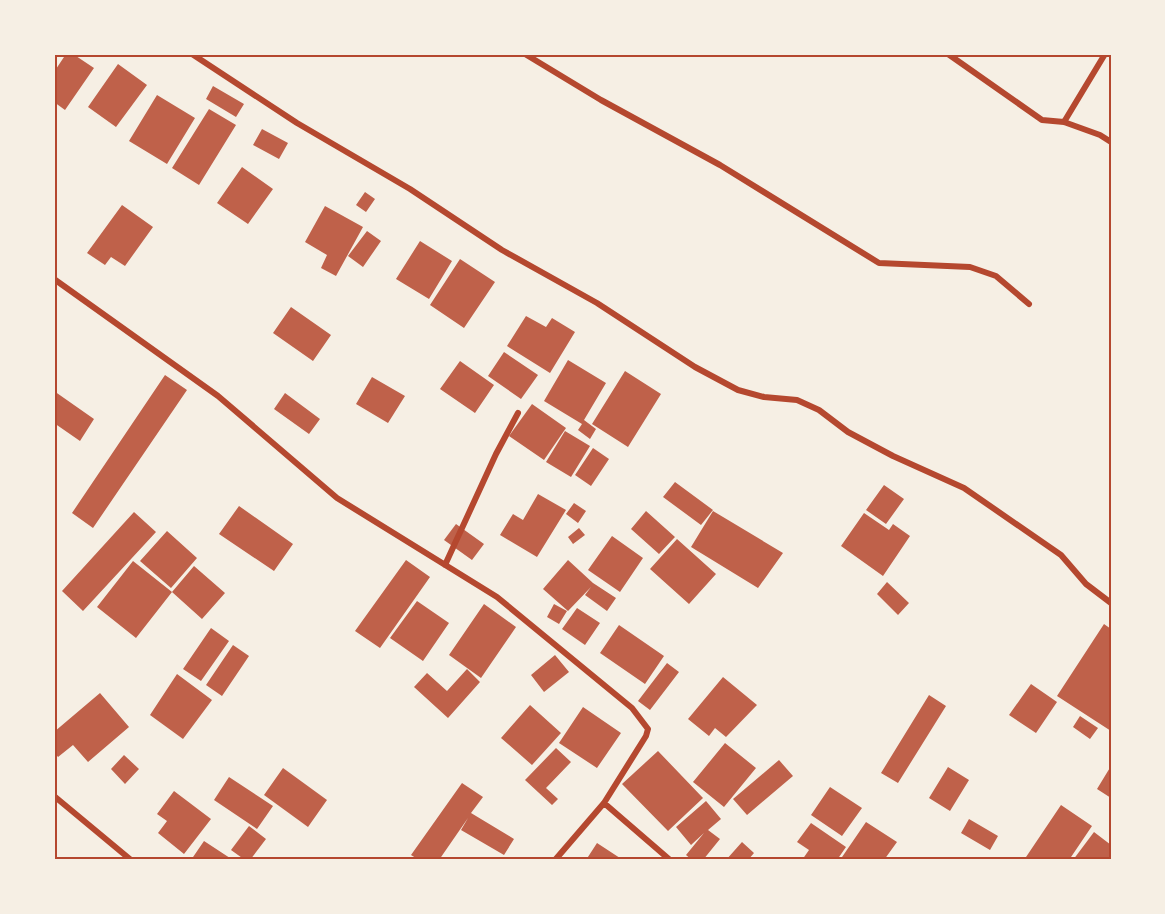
<svg xmlns="http://www.w3.org/2000/svg" width="1165" height="914" font-family="Mulish,sans-serif">
<rect width="100%" height="100%" fill="#f6efe4"/>
<path fill="#bf614a" d="M66,54H73L94,68L65,110L54,102V72Z
M118,64L147,85L116,127L88,107Z
M213,86L244,104L236,117L206,99Z
M157,95L195,118L167,164L129,141Z
M209,109L236,125L199,185L172,168Z
M262,129L288,143L279,159L253,145Z
M242,167L273,189L248,224L217,203Z
M365,192L375,199L366,212L356,205Z
M122,205L153,227L125,266L111,257L105,265L87,253Z
M325,206L363,227L336,276L321,268L327,255L305,242Z
M367,231L381,241L363,267L348,256Z
M420,241L452,261L429,299L396,279Z
M460,259L495,282L464,328L430,305Z
M291,307L331,335L313,361L273,333Z
M526,316L546,327L552,318L575,332L550,373L507,346Z
M504,352L538,375L521,399L488,376Z
M568,360L606,383L584,420L596,429L590,439L578,430L582,424L544,401Z
M460,361L494,385L475,413L440,389Z
M625,371L661,394L628,447L592,424Z
M165,375L187,390L93,528L72,513Z
M372,377L405,396L388,423L356,404Z
M54,391L94,419L80,441L54,423Z
M285,393L320,419L309,434L274,409Z
M532,404L566,428L544,460L509,436Z
M565,431L590,446L571,477L546,462Z
M593,448L609,459L591,486L575,475Z
M675,482L713,510L701,525L663,497Z
M884,485L904,499L886,524L866,510Z
M538,494L566,510L537,557L500,535L513,514L523,520Z
M574,503L586,511L578,523L566,514Z
M239,506L293,544L274,571L219,534Z
M646,511L675,537L659,554L631,529Z
M713,511L783,553L758,588L691,547Z
M134,512L156,532L83,611L62,591Z
M864,513L889,530L893,524L910,536L883,576L841,546Z
M456,524L484,544L472,560L444,540Z
M579,528L585,535L573,544L568,537Z
M167,531L197,558L171,588L140,561Z
M612,536L643,558L620,592L588,570Z
M677,539L716,574L689,604L650,569Z
M406,560L430,577L380,648L355,631Z
M568,560L593,583L616,598L607,611L585,595L591,587L568,611L543,589Z
M133,561L172,592L194,566L225,593L202,619L172,592L136,638L97,607Z
M887,582L909,603L898,615L877,594Z
M417,601L449,623L423,661L390,638Z
M484,604L516,627L481,678L449,655Z
M554,604L567,611L559,624L547,617Z
M577,608L600,623L585,645L562,629Z
M1104,624L1111,629V731L1057,696Z
M619,625L664,656L645,684L600,653Z
M211,628L229,641L201,681L183,669Z
M233,645L249,656L222,696L206,685Z
M555,655L569,672L544,692L531,675Z
M667,663L679,672L650,710L638,701Z
M467,669L480,682L448,718L414,687L427,673L447,691Z
M177,674L212,700L183,739L150,715Z
M723,677L757,705L726,737L715,728L709,736L688,719Z
M1031,684L1057,702L1036,733L1009,715Z
M100,693L129,727L88,762L73,745L58,757L54,752V732Z
M929,695L946,706L898,783L881,773Z
M530,705L561,733L532,765L501,738Z
M583,707L621,733L597,768L559,743Z
M1080,716L1098,728L1090,739L1073,727Z
M725,743L756,768L724,807L693,782Z
M556,748L571,762L546,788L558,799L552,805L525,780Z
M658,751L703,798L668,831L622,784Z
M124,755L139,769L125,784L111,769Z
M779,760L793,776L747,815L733,799Z
M1111,766V798L1097,789Z
M948,767L969,780L950,811L929,798Z
M283,768L327,800L308,827L264,795Z
M229,777L273,806L257,829L214,800Z
M462,783L483,797L471,813L514,839L504,855L461,830L468,818L439,860H419L411,855Z
M830,787L862,808L842,836L811,815Z
M174,791L211,819L184,854L158,833L167,821L157,814Z
M706,801L721,819L708,830L720,839L703,860H692L686,855L704,833L691,845L676,827Z
M1061,805L1092,826L1069,860H1024Z
M969,819L998,836L990,850L961,833Z
M866,822L897,842L884,860H840Z
M811,823L846,847L837,860H802L809,850L797,842Z
M249,826L266,839L250,860H245L231,850Z
M1094,832L1111,845V860H1073Z
M204,841L233,860H191Z
M742,842L754,853L748,860H726Z
M597,843L623,860H586Z"/>
<g fill="none" stroke-linecap="round" stroke-linejoin="round">
<path stroke="#b5482f" stroke-width="6" d="M192,54L297,123L410,189L502,250L597,303L695,367L738,390L764,397L797,400L819,410L848,432L893,456L964,488L1061,555L1086,584L1111,603
M525,54L601,100L720,165L879,263L970,267L996,276L1029,304
M948,54L1042,120L1064,122L1100,135L1111,142
M1064,122L1105,54
M54,279L218,396L337,498L497,597L632,708L648,729L646,736L604,803L555,860
M445,565L496,454L518,413
M54,796L131,860
M604,803L670,860"/>
</g>
<rect width="1165" height="914" fill="none" stroke="#f6efe4" stroke-width="111"/>
<rect x="56" y="56" width="1054" height="802" fill="none" stroke="#b5482f" stroke-width="2"/>
</svg>
